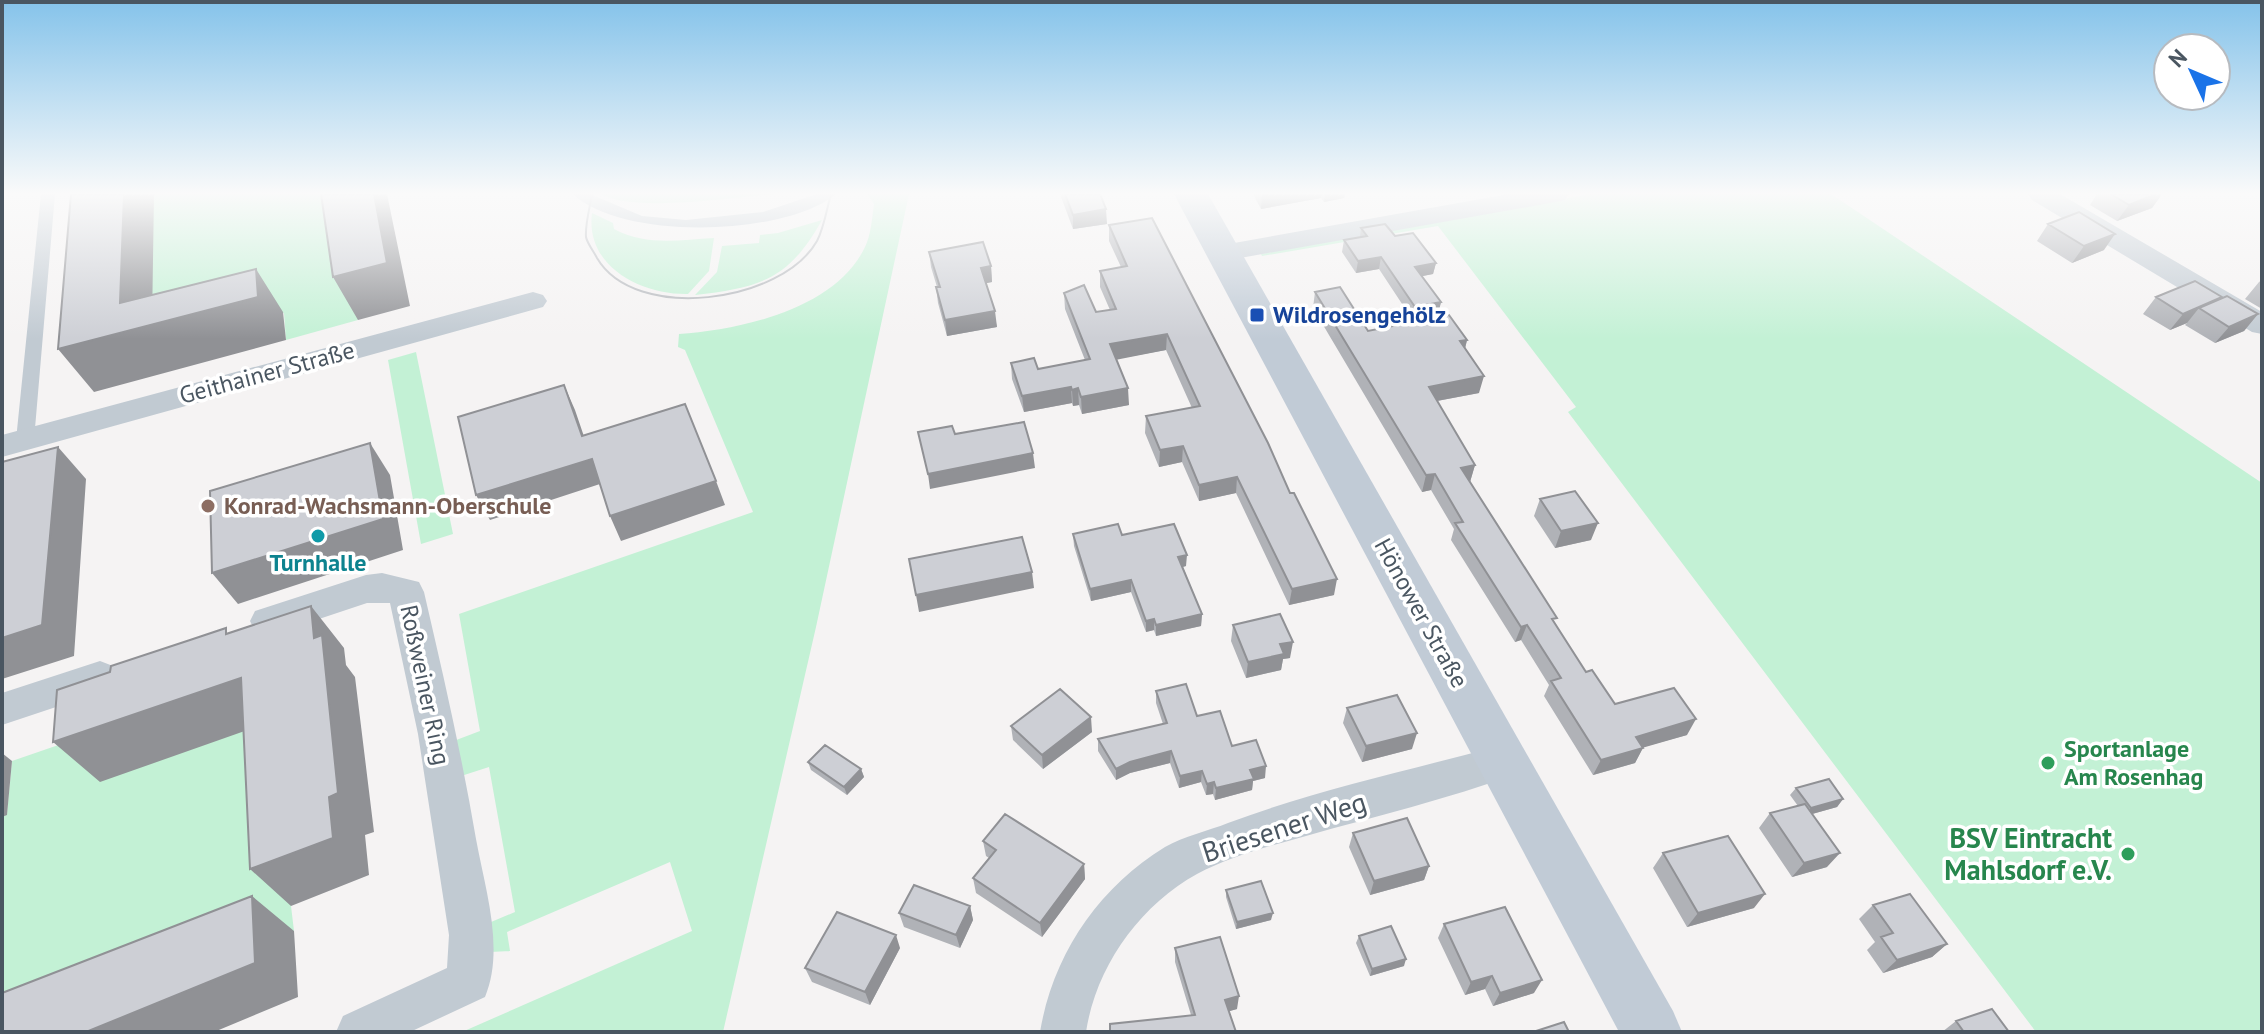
<svg xmlns="http://www.w3.org/2000/svg" width="2264" height="1034" font-family="'PT Sans',sans-serif">
<rect width="100%" height="100%" fill="#f5f3f3"/>
<path fill="#c3f1d5" d="M128,194H343L339,200L358,320L286,340L284,313L177,345L104,200Z
M600,194H777C734,197 636,213 600,194Z
M867,194H909L816,627L723,1032H462L692,931L670,862L507,932L510,951L490,952L484,925L515,912L489,767L458,777L451,742L480,731L459,614L753,512L685,350L678,347L679,334C740,330 836,309 865,247C871,235 872,218 874,204Z
M1590,194H1831L2262,483V1032H2036L1568,412L1576,407L1438,226L1262,256L1261,254Z
M592,213L613,223L614,229C646,246 678,240 714,238L709,271L688,294C642,295 585,267 592,213Z
M822,220C789,279 762,287 695,295L717,272L722,246L759,243L760,235L778,233Z
M416,352L453,534L421,544L388,360Z
M102,730H246L291,906L294,931L2,1032V817L7,814L12,761Z"/>
<g fill="none" stroke-linecap="round" stroke-linejoin="round">
<path fill="#c1cad2" fill-rule="evenodd" d="M41,194H55L34,440L25,446L16,440Z
M573,194H590L642,216L686,220L763,212L817,194H836C786,236 622,241 573,194Z"/>
<path fill="#c1cad2" fill-rule="evenodd" d="M1509,194H1569L1565,200L1556,202L1223,261L1213,259L1209,253L1213,247L1223,245Z
M2028,194H2060L2262,312V334L2252,332L2032,200Z
M533,292L543,295L547,301L543,307L2,457V435Z
M382,573L419,582L424,592C443,674 462,756 476,839C485,889 505,949 485,997L410,1032H336L343,1016L447,968L449,935L418,734L390,603H367L268,636L255,631L250,621L255,611L366,575Z
M100,661L113,666L119,677L113,688L2,725V693Z
M1502,745L1516,750L1522,762L1516,774C1448,799 1376,816 1306,836C1270,846 1230,856 1197,874C1139,906 1096,967 1086,1032H1040C1053,955 1098,888 1165,847C1184,836 1208,831 1228,823C1316,790 1411,770 1502,745Z"/>
<path fill="#c1cbd6" fill-rule="evenodd" d="M1174,194H1208L1673,1011L1682,1032H1619Z"/>
<path stroke="#b5b8bd" stroke-width="2" d="M592,194C590,207 585,224 586,237C587,243 594,252 597,258C635,323 782,303 817,241C824,228 827,208 831,194"/>
</g>
<path fill="#b0b2b7" d="M1060,194H1100L1107,224L1073,229Z
M1253,194H1345L1344,198L1324,202L1321,198L1261,209Z
M2097,194H2162L2152,208L2117,221L2090,205Z
M2048,224L2104,250L2072,263L2037,241Z
M1109,225L1334,595L1289,605L1236,493L1199,501L1182,462L1159,467L1145,433L1146,416L1192,408L1166,350L1116,359L1129,405L1082,414L1079,405L1073,406L1072,403L1024,412L1012,379L1011,363L1038,369L1085,360L1065,309L1064,293L1096,312L1110,310L1100,287V271L1121,267L1109,241Z
M1361,228L1395,236L1436,263L1433,274L1422,276L1441,302L1438,314L1412,319L1379,269L1356,273L1342,252L1344,240L1360,237Z
M929,252L991,266L992,282L986,283L997,327L947,336L938,303L936,287H937L931,267Z
M2262,280V309L2245,299L2259,282Z
M1315,292L1368,331L1467,340L1465,349L1479,393L1437,401L1475,465L1470,482L1555,623L1586,672L1615,704L1687,735L1643,747L1635,763L1593,775L1544,696L1549,685L1521,640L1515,642L1451,540L1454,529L1431,490L1422,492L1313,308Z
M2156,297H2222L2258,314L2244,331L2215,343L2185,325L2187,323L2170,330L2143,314Z
M1540,499L1591,540L1555,548L1534,516Z
M1073,534L1122,535L1186,566L1183,567L1202,614L1201,626L1156,636L1154,630L1146,632L1131,592L1091,601L1074,546Z
M1233,625L1290,658L1283,659L1281,670L1246,678L1231,641Z
M1156,691L1197,716L1232,746L1265,778L1253,781L1252,790L1215,800L1213,794L1206,795L1201,782L1179,788L1170,763L1130,773L1116,780L1098,751V739L1163,724L1156,703Z
M1347,708L1412,749L1362,762L1343,723Z
M1011,726L1092,732L1043,769L1013,740Z
M808,762L861,769L864,777L847,795L811,770Z
M1796,788L1843,799L1837,807L1812,814L1827,867L1792,877L1759,828L1770,813L1798,806L1790,795Z
M1353,833L1429,866L1424,880L1370,895L1349,847Z
M983,841L1084,864L1085,879L1042,937L976,893L973,878L989,858L986,856Z
M1663,853L1754,908L1687,927L1653,868Z
M1226,890L1271,920L1236,929L1226,897Z
M1873,905L1947,944L1932,957L1883,973L1867,950L1875,942L1859,919Z
M970,906L973,920L960,948L904,927L899,913Z
M1444,924L1534,993L1493,1006L1485,989L1465,995L1438,938Z
M1359,936L1404,966L1370,976L1356,943Z
M900,948L870,1005L812,982L805,968Z
M1175,948L1237,1009L1229,1011L1191,1015L1175,962Z
M1956,1021L2009,1032H1942Z"/>
<path fill="#909195" d="M124,194H154L152,324L256,269L283,312L286,340L94,392L58,349L120,303Z
M374,194H387L410,306L358,320L333,277Z
M1262,194H1322L1321,198L1261,209Z
M1325,194H1345L1344,198L1324,202Z
M2156,194H2162L2152,208L2117,221L2129,205Z
M1106,209L1107,224L1073,229V215Z
M2115,234L2104,250L2072,263L2084,246Z
M1381,257L1379,269L1356,273L1358,261Z
M1436,263L1433,274L1413,278L1415,267Z
M991,266L992,282L982,284L981,268Z
M2222,297L2199,308L2187,323L2170,330L2183,314Z
M1441,302L1438,314L1412,319L1415,307Z
M995,311L997,327L947,336L945,320Z
M2258,314L2244,331L2215,343L2229,327Z
M1167,334L1166,350L1110,361V344Z
M1467,340L1463,356L1460,341Z
M1484,376L1479,393L1426,403L1429,387Z
M564,385L575,410L592,460L603,483L490,520L476,495L582,436Z
M1071,387L1072,403L1024,412L1022,396Z
M1078,388L1079,405L1073,406L1072,390Z
M1128,388L1129,405L1082,414L1081,397Z
M370,443L390,475L403,550L238,604L212,573Z
M1183,446L1182,462L1159,467L1160,450Z
M58,447L86,479L74,656L2,679V638Z
M1033,453L1035,468L930,489L928,474Z
M1475,465L1470,482L1461,468Z
M1435,474L1431,490L1422,492L1426,475Z
M1237,477L1236,493L1199,501V485Z
M716,481L725,505L621,541L610,516Z
M1598,523L1591,540L1555,548L1561,531Z
M1187,555L1186,566L1178,568V557Z
M1032,572L1034,588L919,612L916,595Z
M1337,579L1334,595L1289,605L1292,589Z
M1131,580V592L1091,601L1090,589Z
M311,606L344,648L346,665L355,677L374,832L365,835L369,875L291,906L250,869L329,797Z
M1202,614L1201,626L1156,636V625Z
M1154,619V630L1146,632V621Z
M1527,625L1521,640L1515,642L1521,627Z
M1293,642L1290,658L1283,659L1281,670L1246,678L1248,662L1280,644Z
M241,678L279,719L100,782L53,742Z
M1091,717L1092,732L1043,769L1042,755Z
M1696,719L1687,735L1628,752L1636,737Z
M1417,733L1412,749L1362,762L1366,746Z
M1643,748L1635,763L1593,775L1601,760Z
M1171,751L1170,763L1130,773L1116,780V769L1130,762Z
M2,753L12,761L7,815L2,817Z
M1266,766L1265,778L1253,781L1252,790L1215,800L1216,788L1250,770Z
M861,769L864,777L847,795L844,787Z
M1202,771L1201,782L1179,788L1180,776Z
M1214,782L1213,794L1206,795L1207,784Z
M1843,799L1837,807L1805,816L1811,808Z
M1840,853L1827,867L1792,877L1804,863Z
M1084,864L1085,879L1042,937L1040,923Z
M1429,866L1424,880L1370,895L1374,881Z
M1765,894L1754,908L1687,927L1698,913Z
M252,896L294,931L298,997L214,1032H86Z
M970,906L973,920L960,948L956,935Z
M1273,913L1271,920L1236,929L1237,922Z
M896,935L900,948L870,1005L865,992Z
M1947,944L1932,957L1883,973L1897,960Z
M1406,959L1404,966L1370,976L1372,969Z
M1492,976L1485,989L1465,995L1471,982Z
M1542,980L1534,993L1493,1006L1500,993Z
M1239,996L1237,1009L1223,1013L1225,1000Z"/>
<path fill="#cdcfd5" stroke="#909195" stroke-width="2" d="M71,194H124L120,303L256,269L258,297L58,349Z
M321,194H374L387,263L333,277Z
M1065,194H1100L1106,209L1073,215Z
M2111,194H2156L2129,205Z
M2079,212L2115,234L2084,246L2048,224Z
M1152,218L1268,443L1290,493H1294L1337,579L1292,589L1237,477L1199,485L1183,446L1160,450L1146,416L1200,406L1167,334L1110,344L1128,388L1081,397L1078,388L1072,390L1071,387L1022,396L1011,363L1034,358L1038,369L1090,359L1064,293L1084,285L1096,312L1116,309L1100,271L1127,266L1109,225Z
M1385,224L1395,236L1413,233L1436,263L1415,267L1441,302L1415,307L1381,257L1358,261L1344,240L1367,236L1361,228Z
M983,242L991,266L981,268L995,311L945,320L936,287H940L929,252Z
M2195,281L2222,297L2183,314L2156,297Z
M1340,287L1368,331L1449,315L1467,340L1460,341L1484,376L1429,387L1475,465L1461,468L1557,618L1552,619L1586,672L1592,670L1615,704L1674,688L1696,719L1636,737L1643,748L1601,760L1551,681L1561,678L1527,625L1521,627L1455,523L1463,522L1435,474L1426,475L1315,292Z
M2227,296L2258,314L2229,327L2199,308Z
M564,385L582,436L685,404L716,481L610,516L592,459L476,495L458,417Z
M1024,422L1033,453L928,474L918,432L952,426L955,434Z
M370,443L383,519L212,573L210,491Z
M58,447L42,625L2,638V462Z
M1575,491L1598,523L1561,531L1540,499Z
M1118,524L1122,535L1174,524L1187,555L1178,557L1202,614L1156,625L1154,619L1146,621L1131,580L1090,589L1073,534Z
M1022,537L1032,572L916,595L909,559Z
M311,606L314,638L322,635L338,793L329,797L333,838L250,869L241,678L53,742L57,690L110,672L111,666L190,640L226,628V634Z
M1280,614L1293,642L1280,644L1284,654L1248,662L1233,625Z
M1186,684L1197,716L1220,711L1232,746L1256,740L1266,766L1250,770L1254,779L1216,788L1214,782L1207,784L1202,771L1180,776L1171,751L1130,762L1116,769L1098,739L1167,723L1156,691Z
M1060,689L1091,717L1042,755L1011,726Z
M1397,695L1417,733L1366,746L1347,708Z
M825,745L861,769L844,787L808,762Z
M1829,779L1843,799L1811,808L1796,788Z
M1805,804L1840,853L1804,863L1770,813Z
M1005,814L1084,864L1040,923L973,878L996,850L983,841Z
M1407,818L1429,866L1374,881L1353,833Z
M1728,836L1765,894L1698,913L1663,853Z
M1261,881L1273,913L1237,922L1226,890Z
M914,885L970,906L956,935L899,913Z
M1910,894L1947,944L1897,960L1881,937L1893,933L1873,905Z
M252,896L255,963L86,1032H2V993Z
M1505,907L1542,980L1500,993L1492,976L1471,982L1444,924Z
M837,912L896,935L865,992L805,968Z
M1391,926L1406,959L1372,969L1359,936Z
M1220,937L1239,996L1225,1000L1236,1032H1110V1024L1195,1015L1175,948Z
M1992,1009L2009,1032H1964L1956,1021Z
M1564,1022L1569,1032H1533Z"/>
<linearGradient id="sky" x2="0" y2="1"><stop stop-color="#85c3ea"/><stop offset="0.57" stop-color="#fafafa"/><stop offset="1" stop-color="#fafafa" stop-opacity="0"/></linearGradient>
<rect width="2264" height="339" fill="url(#sky)"/>
<rect fill="#1a4fb4" stroke="#fff" stroke-width="3" x="1249" y="307" width="16" height="16" rx="4"/>
<circle fill="#8d6e63" stroke="#fff" stroke-width="3" cx="208" cy="506" r="8"/>
<circle fill="#0f9aa8" stroke="#fff" stroke-width="3" cx="318" cy="536" r="8"/>
<g fill="#2e9e5b" stroke="#fff" stroke-width="3">
<circle cx="2048" cy="763" r="8"/>
<circle cx="2128" cy="854" r="8"/>
</g>
<g text-anchor="middle" stroke-width="7" stroke-linejoin="round" paint-order="stroke">
<g font-size="24" font-weight="bold" fill="#164399" stroke="#fff" text-anchor="start">
<text x="1273" y="323">Wildrosengehölz</text>
</g>
<g font-size="24" fill="#4a5661" stroke="#fff">
<text transform="translate(267 373) rotate(-15)" y="8">Geithainer Straße</text>
<text transform="translate(1421 613) rotate(61)" y="8">Hönower Straße</text>
<text transform="translate(425 685) rotate(78)" y="8">Roßweiner Ring</text>
</g>
<g font-size="24" font-weight="bold" fill="#785e54" stroke="#fff" text-anchor="start">
<text x="224" y="514">Konrad-Wachsmann-Oberschule</text>
</g>
<g font-size="24" font-weight="bold" fill="#0d838f" stroke="#fff">
<text x="318" y="571">Turnhalle</text>
</g>
<g font-size="24" font-weight="bold" fill="#27864d" stroke="#fff" text-anchor="start">
<text x="2064" y="757">Sportanlage<tspan x="2064" dy="28">Am Rosenhag</tspan></text>
</g>
<g font-size="28" fill="#4a5661" stroke="#fff">
<text transform="translate(1284 827) rotate(-18)" y="10">Briesener Weg</text>
</g>
<g font-size="28" font-weight="bold" fill="#27864d" stroke="#fff" text-anchor="end">
<text x="2112" y="848">BSV Eintracht<tspan x="2112" dy="32">Mahlsdorf e.V.</tspan></text>
</g>
</g>
<rect width="2264" height="1034" fill="none" stroke="#4a5661" stroke-width="8"/>
<g transform="translate(2192 72) rotate(314)"><circle r="38" fill="#ffffff" stroke="#b7bbc0" stroke-width="2"/>
<path d="M0-6L14 30L0 20L-14 30Z" fill="#1a73e8"/>
<text y="-12" font-size="22" font-weight="bold" text-anchor="middle" fill="#4a5661">N</text>
</g>
</svg>
